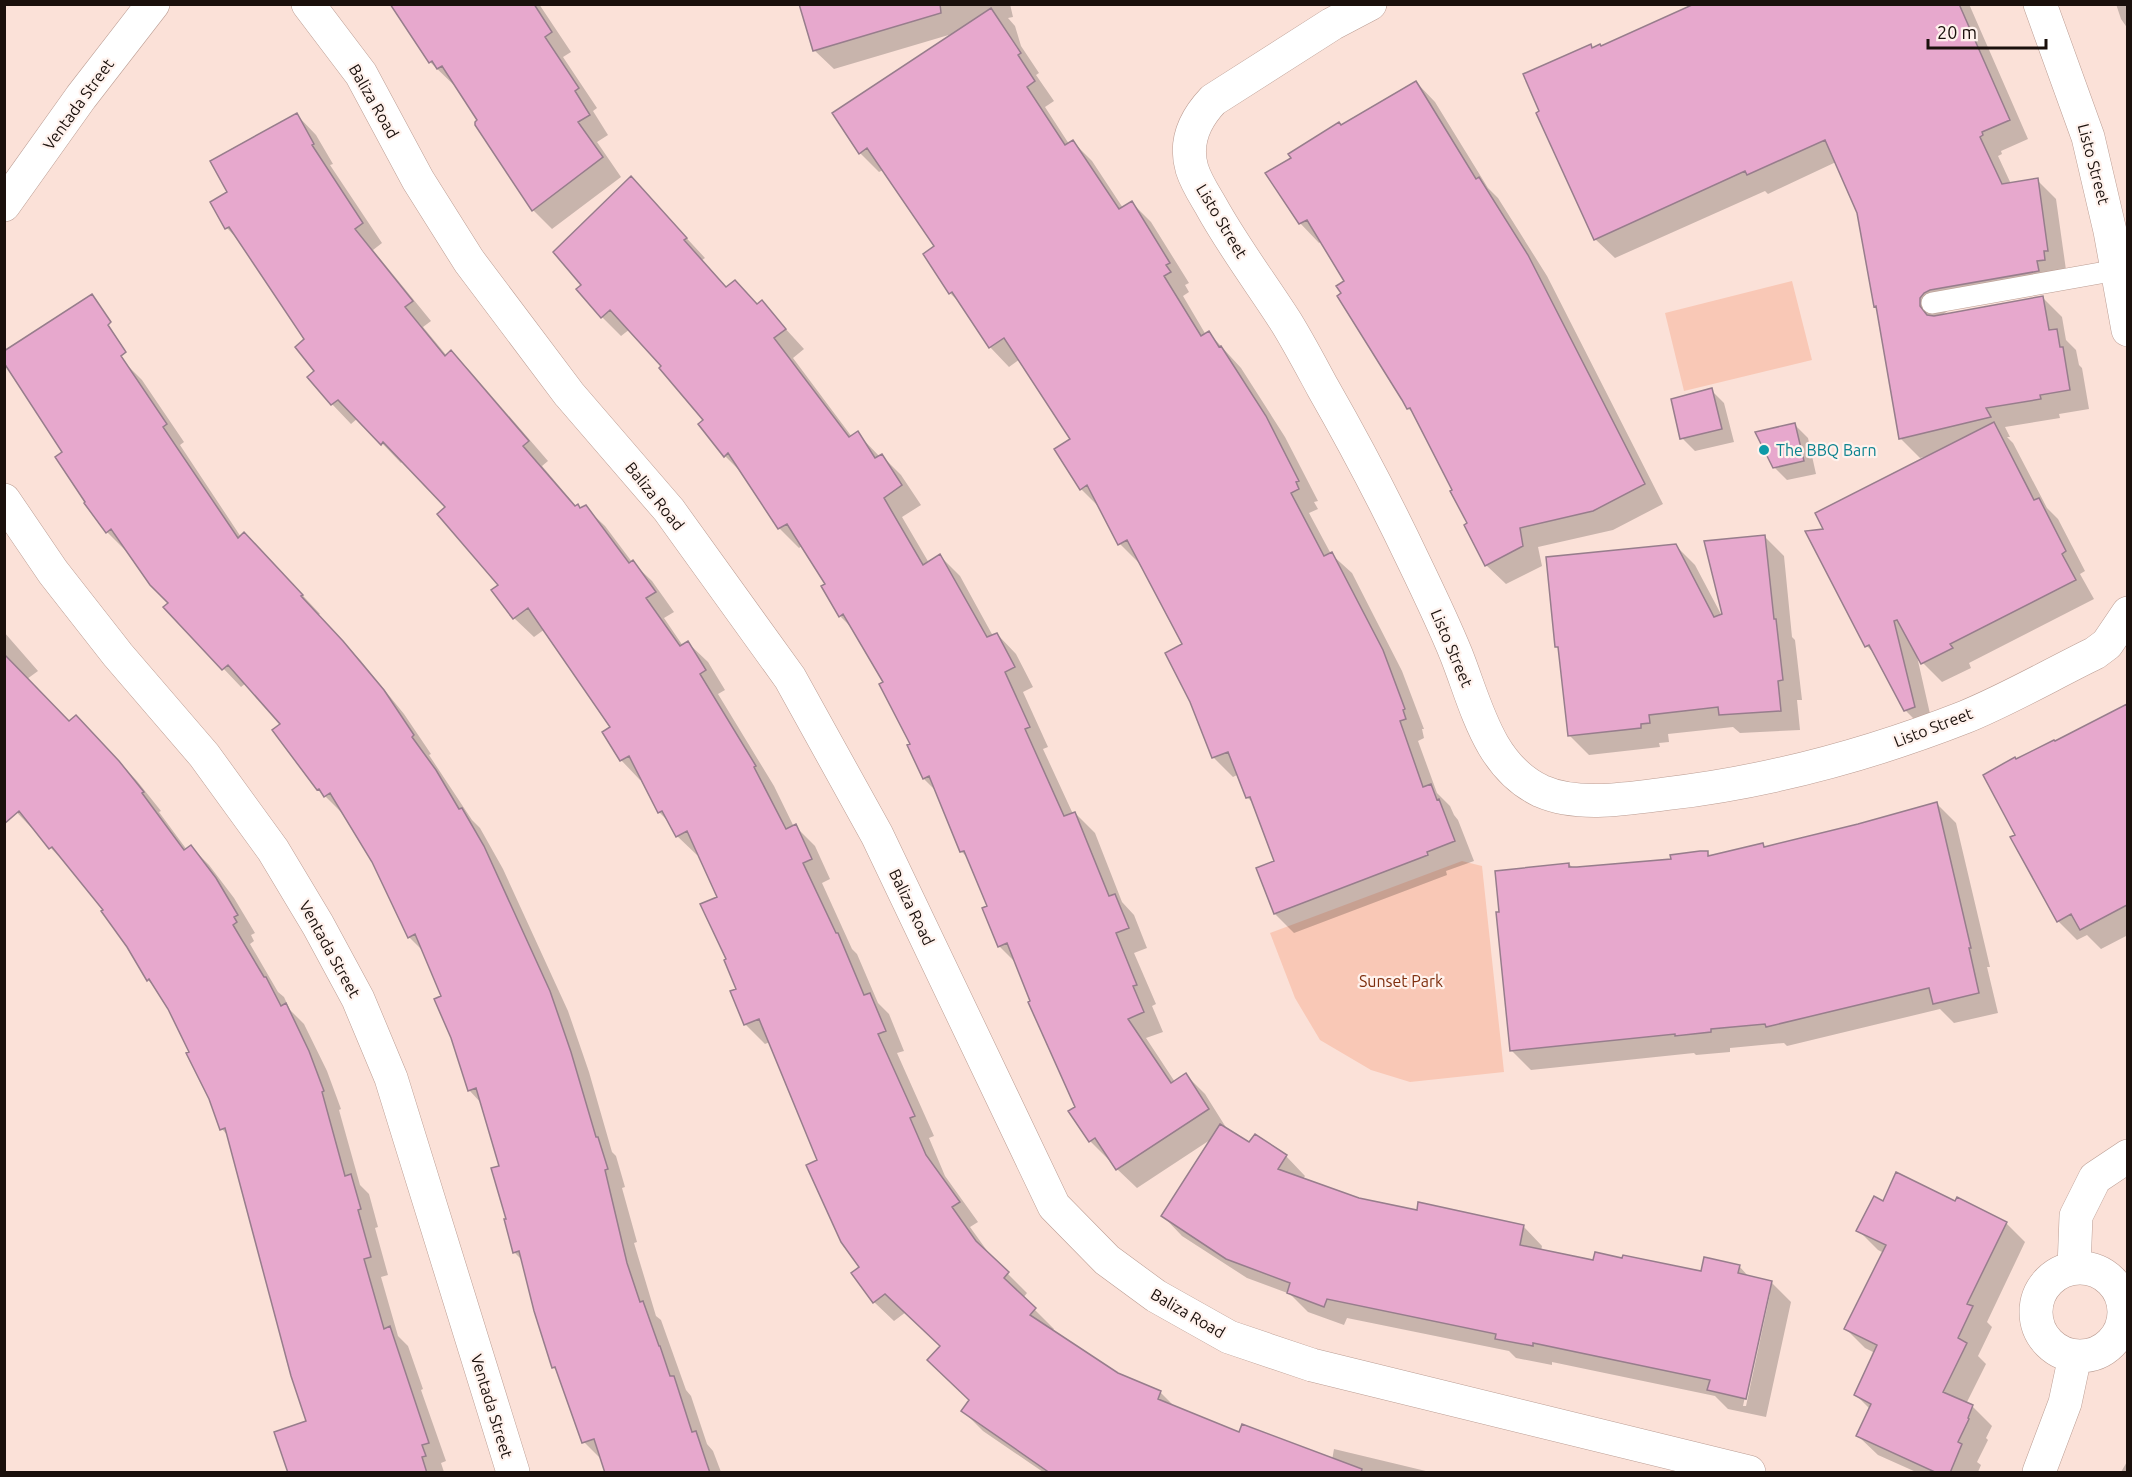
<svg xmlns="http://www.w3.org/2000/svg" width="2132" height="1477" font-family="Ubuntu,sans-serif">
<rect width="100%" height="100%" fill="#fbe1d8"/>
<path fill="#f9c8b6" d="M1792,281L1812,360L1684,391L1665,313Z
M1462,861L1482,866L1504,1072L1410,1082L1371,1070L1320,1040L1295,998L1270,933Z"/>
<path fill="#0003" fill-rule="evenodd" d="M392,4H539L571,52L563,57L597,108L593,111L608,135L597,142L621,177L552,229L533,210L458,89L430,62Z
M804,4H1010L1013,17L1008,18L1015,26L1021,46L1039,73L1036,75L1054,101L1045,107L1069,144L1073,142L1092,161L1123,208L1132,203L1151,222L1189,283L1185,285L1189,292L1183,296L1206,335L1209,333L1241,368L1285,437L1318,501L1314,502L1318,509L1309,513L1331,554L1352,573L1402,671L1424,729H1422L1424,738L1418,741L1437,793L1450,806L1454,815L1458,820L1474,861L1446,871L1447,875L1294,933L1275,914L1276,862L1254,804L1247,797L1239,774L1233,777L1213,757L1184,645L1141,562L1139,563L1120,544L1100,508L1081,489L1072,439L1020,359L1009,367L990,347L962,305L950,293L936,247L883,170L879,172L860,153L952,34L834,69L814,50Z
M1693,4H1969L2028,139L2001,151L2002,154L1998,156L2011,184L2037,180L2056,199L2066,270L1950,309L1941,316L2043,298L2062,317L2066,340L2076,350L2079,365L2082,368L2089,409L2059,414L2060,418L2005,427L2010,437H2007L2013,443L2047,508L2058,519L2085,571L2080,574L2094,599L1969,663L1971,668L1942,682L1923,663L1916,652L1933,727L1925,730L1905,710L1877,657L1867,646L1826,531L1928,456L1920,458L1900,438L1879,309L1875,306L1859,213L1836,162L1768,194L1765,191L1615,258L1595,239L1591,46L1593,49L1602,48Z
M2116,4H2128V29L2121,19Z
M1416,82L1435,102L1488,188L1498,198L1547,276L1663,504L1613,530L1538,547L1542,566L1506,584L1486,565L1454,490L1415,415L1408,408L1343,294L1346,281L1322,241L1319,243L1300,223L1341,126Z
M297,115L316,135L333,164L330,165L382,243L373,250L431,321L423,327L447,356L451,352L470,371L548,461L542,466L576,506L581,510L585,507L605,526L632,562L652,581L674,612L664,618L683,646L688,643L708,662L725,690L718,694L774,786L794,827L795,826L815,846L830,879L822,883L852,949L857,954L878,1003L889,1014L904,1051L897,1053L934,1136L929,1138L945,1176L978,1222L970,1227L993,1259L1027,1293L1023,1298L1054,1329L1052,1331L1117,1374L1160,1392L1177,1409L1240,1434L1332,1460L1334,1449L1430,1472H1043L983,1431L963,1411L970,1401L942,1347L906,1312L894,1321L874,1302L819,1161L770,1042L765,1044L745,1024L738,989L728,960L719,897L699,854L697,855L677,836L670,823L659,812L642,779L640,780L621,760L612,727L545,629L534,637L514,618L494,590L501,586L447,508L403,461L401,463L358,418L351,424L332,404L316,372L306,339L242,244L227,228L212,202L229,193Z
M631,178L705,258L702,260L727,288L735,282L758,305L761,302L804,349L793,358L852,437L857,433L880,457L882,456L901,475L921,505L902,517L929,563L940,556L960,576L993,636L997,634L1016,654L1033,687L1023,692L1048,747L1043,749L1073,814L1075,813L1095,833L1122,902L1134,915L1147,948L1134,953L1156,1004L1152,1006L1163,1032L1146,1038L1175,1082L1186,1075L1205,1094L1227,1129L1250,1144L1286,1156L1305,1176L1303,1179L1358,1200L1418,1212L1523,1226L1542,1246L1541,1251L1594,1262L1702,1273L1739,1266L1750,1278L1771,1282L1791,1302L1766,1417L1728,1409L1715,1396L1552,1362V1365L1516,1358L1509,1351L1347,1318L1344,1325L1308,1312L1290,1294L1247,1278L1182,1236L1163,1216L1213,1138L1137,1188L1117,1169L1111,1159L1109,1160L1090,1141L1017,964L999,946L989,907L968,858L961,851L937,792L924,779L886,683L854,630L840,616L827,584L803,545L799,548L779,528L744,475L725,456L706,420L664,366L630,329L621,336L602,317L583,285ZM1767,1294H1770L1746,1406H1743Z
M124,362L142,380L184,442L180,445L241,537L262,552L320,614L318,615L361,661L404,714L431,754L429,755L472,820L480,828L503,869L568,1011L589,1072L612,1152L616,1156L625,1187L622,1188L637,1242L634,1243L656,1316L661,1320L686,1390L691,1396L707,1444L713,1451L721,1472H607L602,1460L584,1442L558,1372L553,1367L524,1262L514,1252L500,1167L482,1104L469,1090L443,997L424,952L409,937L373,861L343,814L318,789L282,724L246,683L241,687L165,607L170,604L127,549L125,550L107,532L87,503L64,452Z
M1711,390L1724,403L1734,442L1695,451L1682,438Z
M1795,425L1808,438L1816,474L1787,480L1774,467Z
M1765,537L1784,556L1792,637L1795,640L1802,700H1797L1800,730L1740,733L1733,727L1668,734L1669,742L1659,743L1660,747L1589,755L1569,735L1560,651L1557,647L1676,546L1695,565L1723,618Z
M4,632L38,671L27,679L70,723L94,735L137,781L161,811L159,812L187,850L191,847L209,865L234,898L255,933L251,935L254,941L250,944L278,992L284,997L290,1010L304,1024L327,1071L341,1109L339,1110L360,1185L369,1194L378,1227L375,1228L388,1275L381,1277L398,1336L408,1346L423,1389L421,1390L446,1461L441,1463L444,1472H293L308,1422L229,1137L222,1129L191,1052L157,989L148,980L105,910L68,866L4,799Z
M2128,705V935L2101,949L2087,935L2077,940L2058,921L2018,835L2017,761Z
M1937,804L1956,823L1990,967H1987L1998,1013L1954,1023L1940,1009L1787,1046L1784,1043L1730,1048V1052L1696,1055L1694,1053L1531,1070L1512,1051L1569,864L1573,868L1673,860L1707,853L1711,857L1763,845L1766,848Z
M1883,1202L1956,1203L2006,1223L2025,1242L1987,1322L1992,1327L1978,1356L1986,1364L1966,1404L1972,1406L1992,1426L1986,1438L1988,1440L1977,1462L1981,1465L1978,1472H1916L1878,1455L1858,1436L1870,1409L1856,1395L1875,1353L1865,1348L1846,1329L1884,1253L1878,1250L1858,1230Z
M2128,1460V1472H2121Z"/>
<path fill="#e7a8cd" stroke="#977d8c" stroke-width="1.5" d="M390,4H534L552,32L545,37L579,88L575,91L590,115L578,122L603,157L532,211L475,125V122L477,120L442,66L437,69L432,61L429,63Z
M799,4H940L941,13L813,51Z
M1694,4H1959L2010,120L1982,132L1983,135L1980,137L2002,184L2038,178L2048,251H2044L2045,260L2037,261L2039,271L1930,290L1924,293L1920,298V306L1927,315L1934,316L2043,296L2049,330L2057,329L2060,347H2063L2070,390L2040,395L2041,399L1986,408L1991,417L1899,439L1876,306L1874,307L1857,213L1825,140L1747,175L1745,171L1594,240L1536,113L1539,111L1523,74L1591,44L1592,48L1600,44L1601,46Z
M991,8L1021,53L1018,55L1035,81L1027,87L1065,145L1073,140L1119,209L1132,201L1170,263L1166,265L1171,272L1164,276L1201,336L1209,331L1219,347L1221,346L1266,416L1299,481L1296,482L1299,489L1291,493L1324,556L1332,552L1383,650L1405,709L1403,710L1406,719L1400,721L1423,787L1431,784L1437,800L1439,799L1455,841L1427,852L1428,855L1274,914L1256,868L1274,861L1250,797L1246,798L1228,752L1212,758L1190,702L1165,653L1182,644L1127,540L1118,545L1087,485L1080,490L1054,449L1070,439L1004,338L989,348L952,292L949,294L923,254L934,246L867,148L859,154L832,113Z
M1416,81L1476,179L1479,177L1528,255L1645,484L1593,511L1520,528L1523,546L1485,566L1464,525L1467,523L1450,491L1452,490L1410,408L1407,409L1402,400L1337,296L1341,293L1336,286L1344,281L1307,220L1299,224L1265,173L1291,158L1288,154L1339,122L1341,125Z
M297,113L314,144L312,145L363,223L355,229L413,301L405,307L445,356L451,350L529,441L523,446L575,506L578,504L580,508L586,505L629,563L633,560L656,592L646,598L680,646L688,641L706,670L700,674L756,766L754,767L786,829L796,824L812,859L803,863L836,933H838L864,995L870,993L886,1031L878,1034L915,1116L910,1118L926,1155L960,1202L952,1207L976,1241L1009,1272L1004,1278L1036,1308L1030,1315L1118,1373L1161,1391L1158,1399L1239,1432L1242,1424L1362,1469L1361,1473H1050L961,1411L969,1400L927,1360L940,1346L885,1294L873,1303L851,1273L859,1267L841,1242L806,1165L817,1160L759,1019L744,1025L730,991L736,989L724,960L726,959L700,904L717,897L687,831L676,837L662,811L658,813L629,756L620,761L602,732L610,727L528,608L513,619L491,590L498,585L437,514L445,507L383,442L381,445L338,400L331,405L307,377L314,371L295,347L304,339L229,227L225,229L210,202L227,192L210,161Z
M631,176L687,238L684,240L726,287L735,280L757,304L762,300L786,329L774,338L849,437L858,431L875,458L882,454L902,485L884,498L923,565L940,554L987,637L997,633L1015,667L1005,672L1030,727L1025,729L1064,816L1075,812L1109,896L1115,894L1129,928L1116,933L1137,985L1133,986L1144,1012L1128,1019L1171,1083L1186,1073L1209,1109L1116,1170L1095,1138L1089,1142L1068,1111L1075,1107L1028,1002L1030,1001L1007,943L998,947L982,908L987,906L964,851L960,852L929,776L923,779L907,745L910,744L879,684L883,682L843,614L839,617L821,586L825,584L787,524L778,529L728,453L724,457L698,424L703,420L659,368L661,366L610,310L601,318L576,289L581,285L553,252Z
M92,294L111,322L108,325L126,352L121,356L167,424L163,427L238,538L244,532L303,595L301,596L343,641L384,690L414,735L412,737L436,770L459,809L462,808L484,846L550,991L571,1052L596,1137H598L608,1169L605,1170L627,1263L640,1302L643,1301L659,1346H660L670,1376H674L692,1432L696,1431L710,1473H605L594,1439L582,1443L555,1367L552,1368L534,1311L519,1251L513,1253L504,1219H506L491,1168L499,1166L476,1088L468,1091L451,1038L434,999L441,996L415,934L408,938L372,862L330,793L324,797L319,789L317,790L272,730L280,724L228,665L222,670L163,607L168,603L150,585L111,529L106,533L84,503L85,502L55,457L62,452L4,363V351Z
M1712,388L1722,429L1680,439L1671,399Z
M1994,422L2034,500L2039,498L2066,551L2062,554L2076,580L1950,644L1953,648L1921,664L1897,620L1894,621L1915,707L1904,711L1869,645L1865,647L1805,531L1823,529L1815,513Z
M1795,423L1804,461L1773,468L1755,432Z
M1765,535L1774,619H1776L1783,680L1778,681L1781,711L1719,715L1718,707L1649,715L1650,723L1641,724V728L1568,736L1558,647H1555L1546,557L1676,544L1714,617L1722,614L1704,541Z
M4,654L69,721L76,715L119,761L144,792L142,793L184,850L191,845L216,878L238,915L234,917L237,922L233,925L264,977H266L281,1006L286,1003L309,1051L324,1091L322,1092L345,1176L351,1174L361,1209L358,1210L371,1257L364,1259L384,1329L390,1326L429,1443L422,1445L426,1456L422,1457L427,1473H288L274,1432L306,1421L291,1376L225,1128L220,1130L209,1099L186,1053L189,1052L168,1009L149,979L147,981L127,947L101,911L103,910L52,847L49,849L19,811L4,824Z
M2127,704V905L2080,930L2071,914L2057,922L2010,837L2015,835L1983,775L2015,757L2016,759L2054,740L2055,741Z
M1937,802L1971,948H1969L1979,993L1933,1004L1929,988L1766,1027L1765,1024L1711,1029V1032L1675,1036V1034L1510,1051L1496,912H1499L1495,871L1569,863V867H1577L1671,859L1670,855L1700,851H1708V856L1763,843L1764,847L1858,824Z
M1220,1124L1249,1142L1255,1134L1287,1155L1278,1169L1359,1198L1417,1210L1418,1202L1524,1225L1520,1245L1593,1260L1595,1252L1622,1258L1623,1255L1701,1271L1704,1257L1740,1265L1738,1273L1772,1281L1746,1399L1707,1390L1710,1380L1533,1343V1346L1495,1339L1496,1334L1327,1299L1324,1307L1287,1293L1290,1283L1226,1259L1161,1216Z
M1896,1172L1955,1201L1957,1197L2007,1222L1967,1304L1973,1306L1958,1338L1967,1343L1943,1392L1973,1405L1968,1418L1969,1419L1958,1442L1962,1444L1950,1473H1937L1856,1436L1871,1404L1854,1395L1877,1345L1844,1329L1886,1245L1856,1231L1874,1196L1883,1201Z"/>
<g fill="none" stroke-linecap="round" stroke-linejoin="round">
<g stroke="#bb9d93" stroke-width="22">
<path id="service" d="M1932,303L2117,270"/>
</g>
<g stroke="#bb9d93" stroke-width="34">
<path id="minor" d="M308,4L361,74L418,180L469,261L569,394L669,510L790,678L877,835L1054,1206L1107,1260L1156,1296L1229,1337L1312,1365L1749,1472
M1370,4L1332,24L1213,100C1195,119 1184,142 1192,169C1196,182 1204,194 1211,206C1233,246 1261,283 1286,322C1299,343 1311,366 1323,388C1355,444 1385,501 1413,560C1428,591 1443,622 1456,654C1476,704 1488,766 1541,791C1577,807 1626,799 1664,794C1768,782 1868,755 1965,717C2009,699 2052,674 2095,653L2107,644L2128,613
M2040,4L2088,137L2110,231L2128,330
M4,500L53,572L118,655L204,755L273,850L318,925L358,999L391,1078L513,1472
M2036 1312a44 44 0 1 1 88 0a44 44 0 1 1-88 0Z
M2074,1268L2076,1216L2095,1178L2128,1156
M2039,1472L2065,1403L2075,1356"/>
</g>
<g stroke="#bb9d93" stroke-width="34">
<path id="tertiary" d="M4,205L81,97L153,4"/>
</g>
<use href="#service" stroke="#fff" stroke-width="21"/>
<use href="#minor" stroke="#fff" stroke-width="33"/>
<use href="#tertiary" stroke="#fff" stroke-width="33"/>
</g>
<circle fill="#0f9aa8" stroke="#fff2ed" stroke-width="2" cx="1764" cy="450" r="6"/>
<g text-anchor="middle" stroke-width="4.5" stroke-linejoin="round" paint-order="stroke">
<g font-size="16" fill="#1a100c" stroke="#fff2ed">
<text transform="translate(374 101) rotate(60)" y="6">Baliza Road</text>
<text transform="translate(78 104) rotate(-54)" y="6">Ventada Street</text>
<text transform="translate(2094 164) rotate(75)" y="6">Listo Street</text>
<text transform="translate(1222 221) rotate(59)" y="6">Listo Street</text>
<text transform="translate(655 496) rotate(51)" y="6">Baliza Road</text>
<text transform="translate(1452 648) rotate(67)" y="6">Listo Street</text>
<text transform="translate(1933 727) rotate(-21)" y="6">Listo Street</text>
<text transform="translate(912 907) rotate(64)" y="6">Baliza Road</text>
<text transform="translate(330 949) rotate(61)" y="6">Ventada Street</text>
<text transform="translate(1188 1313) rotate(30)" y="6">Baliza Road</text>
<text transform="translate(492 1406) rotate(73)" y="6">Ventada Street</text>
</g>
<g font-size="16" fill="#0d838f" stroke="#fff2ed" text-anchor="start">
<text x="1776" y="456">The BBQ Barn</text>
</g>
<g font-size="16" fill="#7e2e0d" stroke="#fff2ed">
<text x="1401" y="987">Sunset Park</text>
</g>
</g>
<rect width="2132" height="1477" fill="none" stroke="#1a100c" stroke-width="12"/>
<path d="M1928 39v9h118v-9" fill="none" stroke="#1a100c" stroke-width="3"/>
<text x="1937" y="39" font-size="18" fill="#1a100c" stroke="#fff2ed" stroke-width="4.5" paint-order="stroke">20 m</text>
</svg>
